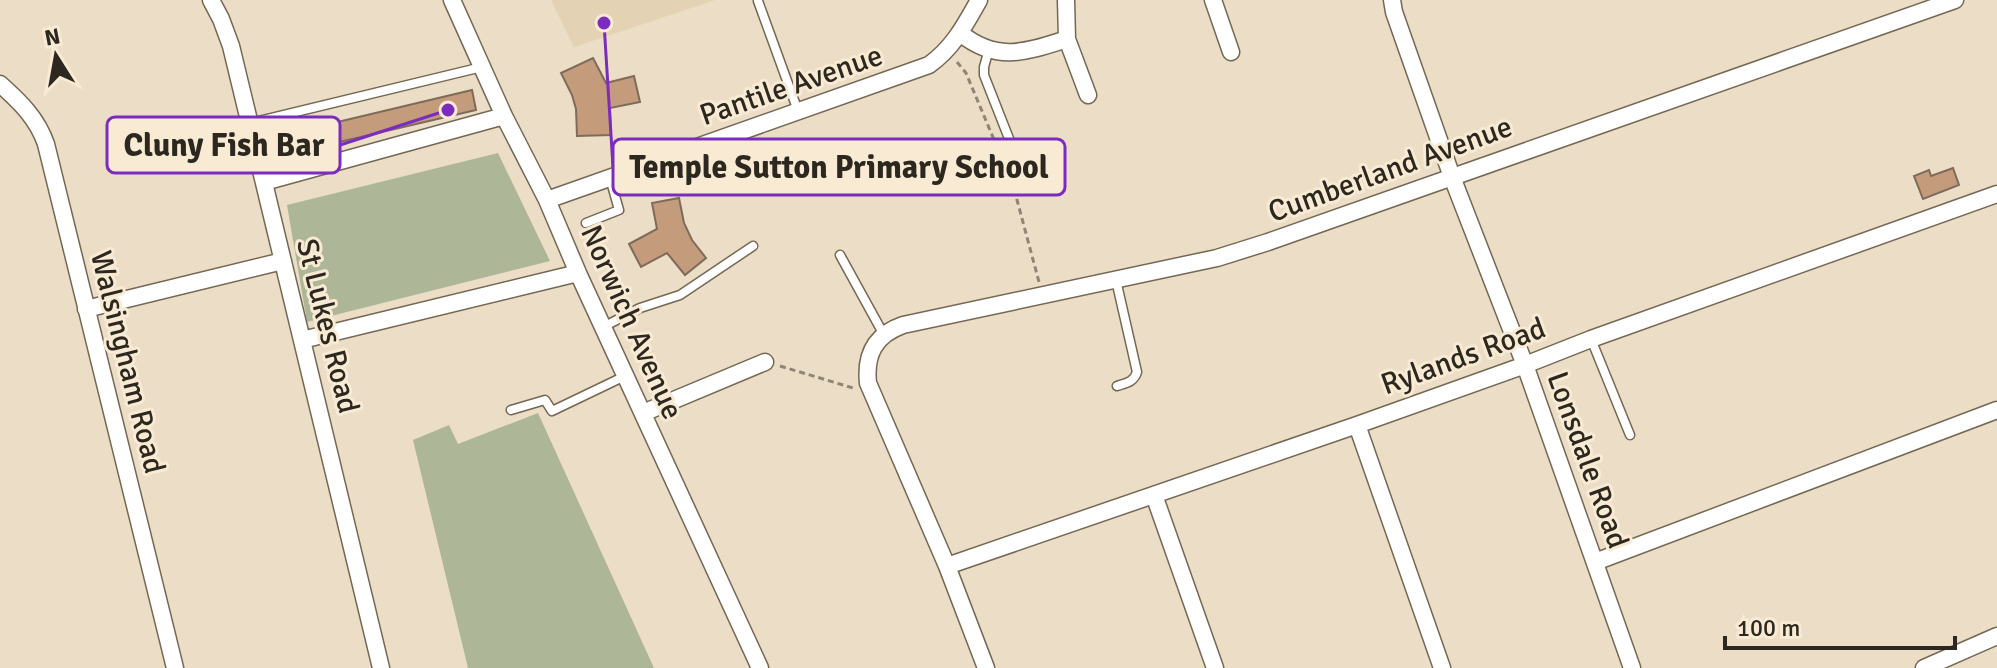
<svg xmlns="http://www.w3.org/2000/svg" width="1997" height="668" font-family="Signika,sans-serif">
<rect width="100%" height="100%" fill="#ebddc6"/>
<path fill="#e3d2b4" d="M551,0H715L574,47Z"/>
<path fill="#adb797" d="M498,153L550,261L307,322L287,205Z
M538,413L654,668H468L413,440L449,425L458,444Z"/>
<path fill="#c49c7c" stroke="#7e6b5b" stroke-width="2" d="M593,58L606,83L634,76L640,102L610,108L611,135L577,136L576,109L572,95L561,73Z
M472,90L476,110L288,154L283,135Z
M1953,168L1959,185L1923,199L1914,176L1929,170L1931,176Z
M679,198L684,223L692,240L706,258L685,275L667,253L641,267L629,244L657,229L652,203Z"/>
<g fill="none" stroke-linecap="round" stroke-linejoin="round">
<g stroke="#746854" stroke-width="11">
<path id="service" d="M758,1L798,111
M989,49L984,67V75L1019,164
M250,123L482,67
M586,223L619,210L610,178
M840,255L884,335
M1116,280L1137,372C1134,382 1126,383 1117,386
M603,327L640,308L680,295L753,246
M1591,339L1630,435
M511,410L545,400L552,411L625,376"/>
</g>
<g stroke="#746854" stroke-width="19">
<path id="minor" d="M211,0L221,19L231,46L381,668
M452,0L504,116L547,200L578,273L760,668
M1066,0L1067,39L1088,95
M1213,0L1231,52
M1392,0L1394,12L1452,177L1525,365L1632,668
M960,33C997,63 1026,52 1067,39
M0,84C20,102 37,118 46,144L175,668
M264,182L504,116
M547,200L929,65C953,48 965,25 979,0
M86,309L283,261
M302,340L578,273
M643,413L765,362
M1357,425L1442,668
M1154,495L1215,668
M1595,562L1997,410
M947,566L1357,425L1525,365L1591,339L1997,194
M986,668L947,566L868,383C865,354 875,335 903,325L1217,258L1268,242L1955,0
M1924,668L1997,636"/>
</g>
<path stroke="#8f8575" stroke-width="3" stroke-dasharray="6 4" stroke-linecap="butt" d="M957,62L966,73L1013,185L1039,282
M780,366L853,388"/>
<use href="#service" stroke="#fff" stroke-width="8"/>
<use href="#minor" stroke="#fff" stroke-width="16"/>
</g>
<g text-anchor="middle" stroke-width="6" stroke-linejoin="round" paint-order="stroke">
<g font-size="30" fill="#2d281f" stroke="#f8ead3">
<text transform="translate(791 85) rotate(-19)" y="10">Pantile Avenue</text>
<text transform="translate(1390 169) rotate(-20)" y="10">Cumberland Avenue</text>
<text transform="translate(632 322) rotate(66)" y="10">Norwich Avenue</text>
<text transform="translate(328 326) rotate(76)" y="10">St Lukes Road</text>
<text transform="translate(1463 356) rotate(-20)" y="10">Rylands Road</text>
<text transform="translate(128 362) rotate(76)" y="10">Walsingham Road</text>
<text transform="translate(1588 460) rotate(70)" y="10">Lonsdale Road</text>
</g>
</g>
<path fill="none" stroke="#7b2cbf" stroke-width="3" d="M448 110L340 145M604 23L613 167"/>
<g fill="#7b2cbf" stroke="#f8ead3" stroke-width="3">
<circle cx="448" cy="110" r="8"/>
<circle cx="604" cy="23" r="8"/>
</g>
<g fill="#f8ead3" stroke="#7b2cbf" stroke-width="3">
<rect x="107" y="117" width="233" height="56" rx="8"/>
<rect x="613" y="139" width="452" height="56" rx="8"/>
</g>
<g font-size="32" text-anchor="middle" font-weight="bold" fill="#2d281f">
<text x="224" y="156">Cluny Fish Bar</text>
<text x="839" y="178">Temple Sutton Primary School</text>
</g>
<g transform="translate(56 56) rotate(349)" stroke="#f8ead3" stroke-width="6" paint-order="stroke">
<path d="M0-6L14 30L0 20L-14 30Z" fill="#2d281f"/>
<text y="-12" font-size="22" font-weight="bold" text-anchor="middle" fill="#2d281f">N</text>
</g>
<path d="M1725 636v12h230v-12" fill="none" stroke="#2d281f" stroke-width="4"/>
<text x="1737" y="636" font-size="24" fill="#2d281f" stroke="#f8ead3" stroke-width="6" paint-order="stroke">100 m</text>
</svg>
